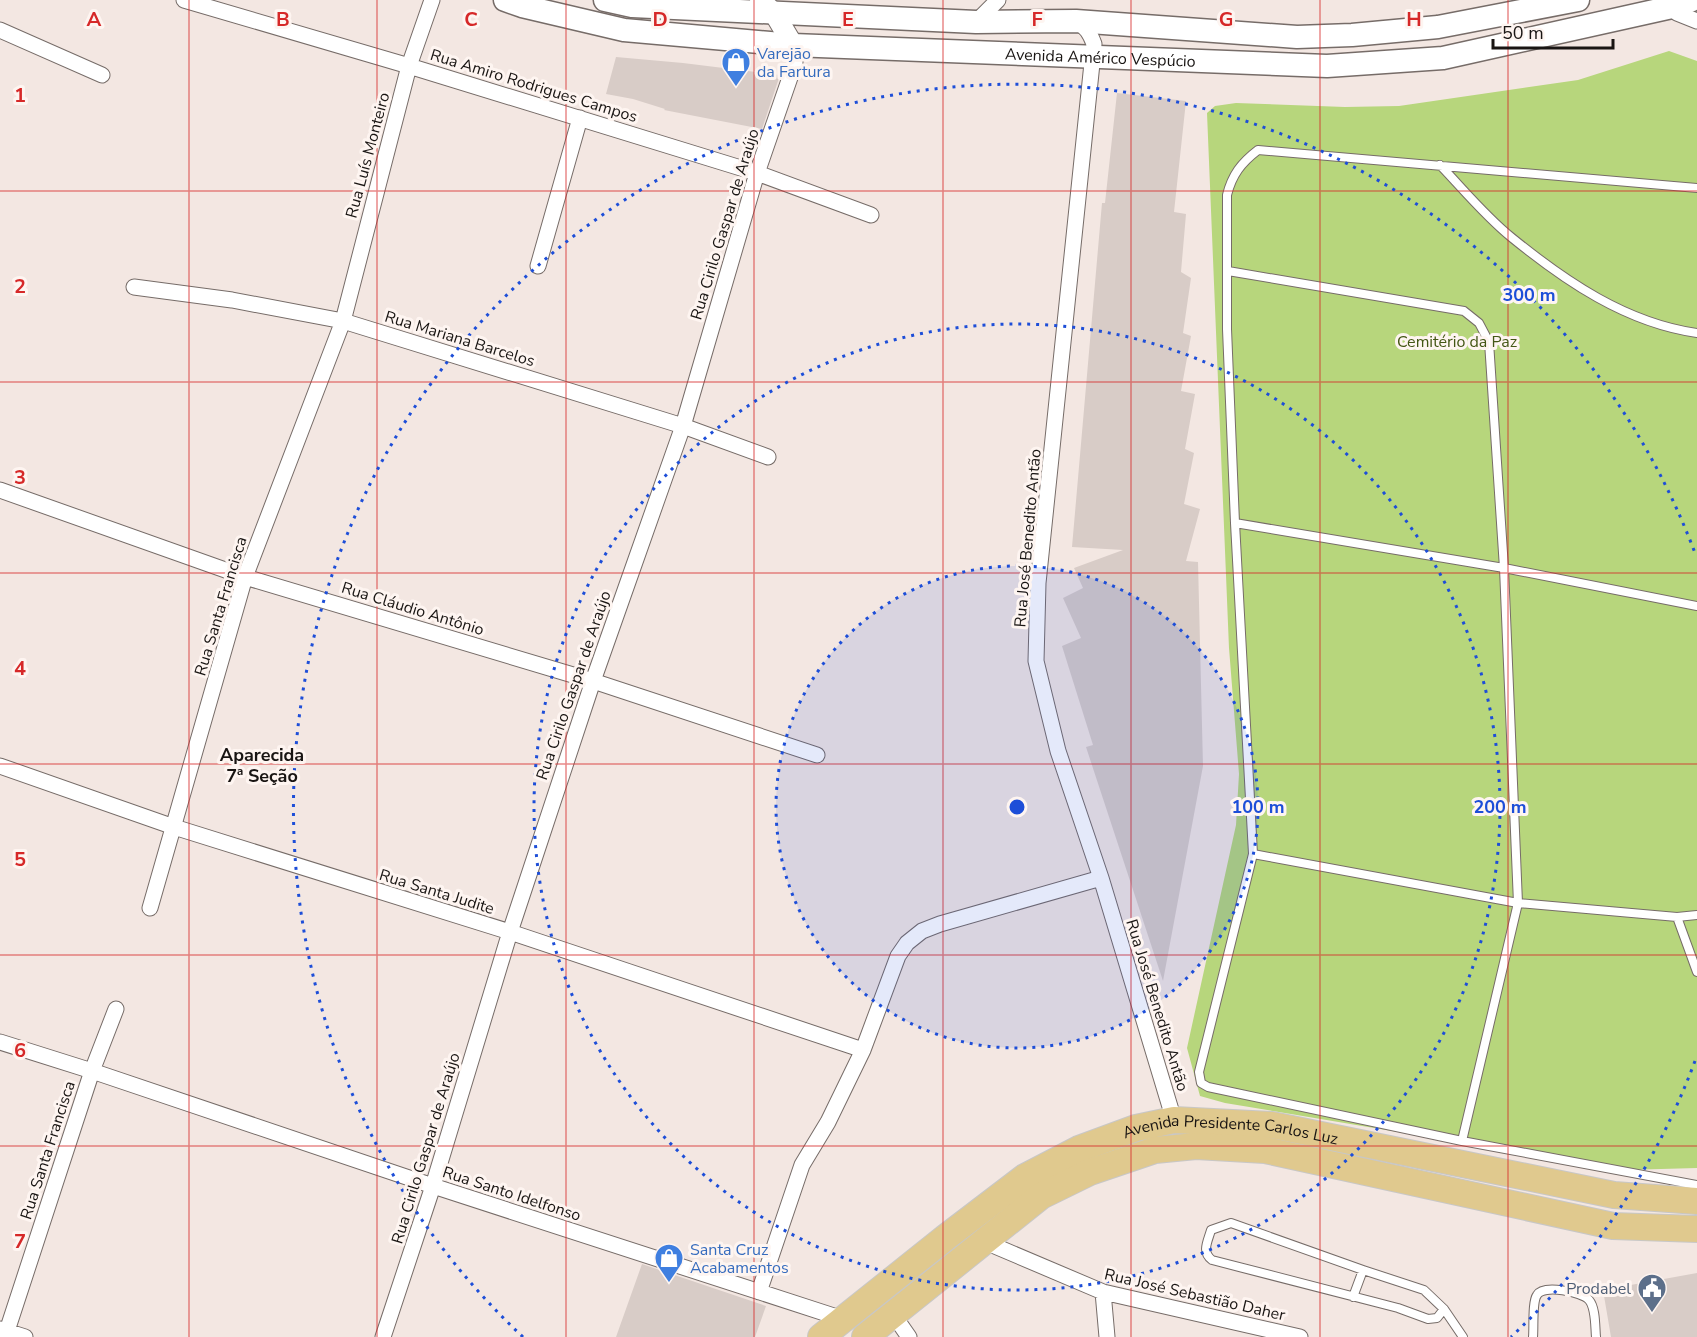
<svg xmlns="http://www.w3.org/2000/svg" width="1697" height="1337" font-family="'Nunito Sans',sans-serif">
<rect width="100%" height="100%" fill="#f3e7e2"/>
<path fill="#b7d67c" d="M1669,51L1697,61V1168L1625,1170L1225,1103L1200,1096L1187,1048L1236,825L1239,774L1229,648L1207,113L1215,106L1236,103L1345,107L1399,106L1578,80Z"/>
<path fill="#d8ccc7" d="M616,57L683,63L780,75L762,129L664,110L665,109L633,99L606,94Z
M1117,93L1186,101L1174,212L1186,214L1181,272L1191,278L1183,333L1191,336L1181,391L1195,394L1185,449L1194,453L1184,504L1200,509L1186,561L1198,562L1203,766L1163,981L1086,747L1093,745L1062,646L1081,638L1063,598L1083,588L1074,568L1123,550L1072,547L1102,203H1105Z
M642,1264L766,1306L755,1337H616Z
M1697,1273V1337H1611L1603,1290Z"/>
<g fill="none" stroke-linecap="round" stroke-linejoin="round">
<g stroke="#766c68" stroke-width="10">
<path id="service" d="M1440,165C1463,189 1485,216 1511,237C1565,281 1626,323 1697,333
M1697,188L1258,150C1241,163 1232,175 1227,195V329L1235,523L1253,854L1518,903L1677,917L1697,915
M1228,271L1464,311L1479,323L1489,342L1504,568L1697,606
M1235,523L1504,568L1518,903L1462,1141
M1253,854L1199,1072L1201,1083L1208,1087L1462,1141L1697,1185
M1677,917L1697,972
M1353,1297L1363,1270
M1444,1309L1437,1318L1428,1319L1398,1308L1212,1260C1201,1252 1208,1241 1211,1230L1231,1223L1363,1270L1424,1290L1444,1309L1463,1337
M1533,1337C1534,1327 1532,1302 1537,1295C1543,1284 1582,1292 1589,1300C1596,1308 1595,1327 1596,1337"/>
</g>
<g stroke="#766c68" stroke-width="17">
<path id="minor" d="M184,0L409,66L757,173L871,215
M1672,7L1677,13L1697,21
M1076,21C1086,27 1090,33 1094,44L1038,583L1036,661L1058,751L1101,878L1174,1120
M976,22L998,0
M0,30L102,75
M538,266L580,118
M134,287L232,300L343,321L683,426L768,457
M0,490L245,577L593,681L817,755
M0,766L174,827L510,932L863,1050
M150,908L245,577L343,321L409,66L432,0
M0,1042L92,1071L433,1186L843,1319
M983,1241L1103,1292L1300,1337
M759,1292L802,1165L828,1122L863,1050L898,956L907,943L922,931L940,924L1101,878
M1103,1292L1107,1337
M893,1314L909,1337
M0,1329L25,1337
M5,1337L92,1071L116,1009
M383,1337L433,1186L510,932L593,681L683,426L757,173L795,63L793,45"/>
</g>
<g stroke="#766c68" stroke-width="22">
<path id="tertiary" d="M760,0L774,13L793,45"/>
</g>
<g stroke="#766c68" stroke-width="25">
<g id="secondary">
<path id="s1" d="M505,0L522,6L624,30L793,45L1327,66L1443,58L1672,7L1692,0"/>
<path d="M605,0L632,6L976,22L1076,21L1297,37L1352,35L1438,27L1578,0"/>
</g>
</g>
<g stroke="#c8c7c6" stroke-width="28">
<g id="primary">
<path id="s2" d="M821,1337L945,1238L1025,1177L1079,1149L1136,1128L1174,1120L1272,1125L1614,1195L1697,1201"/>
<path d="M865,1337L1041,1196L1090,1172L1155,1150L1196,1146L1265,1150L1613,1226L1697,1229"/>
</g>
</g>
<use href="#service" stroke="#fff" stroke-width="8"/>
<use href="#minor" stroke="#fff" stroke-width="15"/>
<use href="#tertiary" stroke="#fff" stroke-width="20"/>
<use href="#secondary" stroke="#fff" stroke-width="22"/>
<use href="#primary" stroke="#e0c98e" stroke-width="26"/>
</g>
<path fill="none" stroke="#d62828" stroke-width="1.5" stroke-opacity="0.55" d="M189,0V1337M377,0V1337M566,0V1337M754,0V1337M943,0V1337M1131,0V1337M1320,0V1337M1508,0V1337M0,191H1697M0,382H1697M0,573H1697M0,764H1697M0,955H1697M0,1146H1697"/>
<circle cx="1017" cy="807" r="241" fill="#1d4ed8" fill-opacity=".12"/>
<g fill="none" stroke="#1d4ed8" stroke-width="3" stroke-dasharray="3 6">
<circle cx="1017" cy="807" r="241"/>
<circle cx="1017" cy="807" r="483"/>
<path d="M1695 1061A724 724 0 0 1 1511 1337M523 1337A724 724 0 1 1 1695 553"/>
</g>
<defs>
<g id="shop-pin" transform="scale(1.5)"><path d="M0 17L-7.5 6A9.5 9.5 0 1 1 7.5 6Z" fill="#3f7fe0" stroke="#fef5f1"/><path d="M-5-2.5h2.3a2.7 3.5 0 0 1 5.4 0H5L5.5 6h-11ZM-1.5-2.5h3a1.5 2.3 0 0 0-3 0Z" fill="#fff"/></g>
<g id="civic-pin" transform="scale(1.5)"><path d="M0 17L-7.5 6A9.5 9.5 0 1 1 7.5 6Z" fill="#5c6f8a" stroke="#fef5f1"/><path d="M-.6-6.5H3V-4.5H.6V-3L4-1V1h2V6H-6V1h2V-1L-.6-3ZM-1.2 2.5V6h2.4V2.5Z" fill="#fff"/></g>
</defs>
<g fill-rule="evenodd">
<use href="#shop-pin" x="736" y="62"/>
<use href="#shop-pin" x="669" y="1258"/>
<use href="#civic-pin" x="1652" y="1288"/>
</g>
<g text-anchor="middle" stroke-width="6" stroke-linejoin="round" paint-order="stroke">
<g font-size="16" fill="#366cbe" stroke="#fef5f1" text-anchor="start">
<text x="757" y="59">Varejão<tspan x="757" dy="18">da Fartura</tspan></text>
<text x="690" y="1255">Santa Cruz<tspan x="690" dy="18">Acabamentos</tspan></text>
</g>
<g font-size="16" fill="#191513" stroke="#fef5f1">
<text dy="6" stroke="none"><textPath href="#s1" startOffset="600">Avenida Américo Vespúcio</textPath></text>
<text transform="translate(534 85) rotate(17)" y="6">Rua Amiro Rodrigues Campos</text>
<text transform="translate(367 155) rotate(-75)" y="6">Rua Luís Monteiro</text>
<text transform="translate(724 224) rotate(-73)" y="6">Rua Cirilo Gaspar de Araújo</text>
<text transform="translate(460 338) rotate(17)" y="6">Rua Mariana Barcelos</text>
<text transform="translate(1027 538) rotate(-85)" y="6">Rua José Benedito Antão</text>
<text transform="translate(220 606) rotate(-73)" y="6">Rua Santa Francisca</text>
<text transform="translate(413 608) rotate(17)" y="6">Rua Cláudio Antônio</text>
<text transform="translate(573 685) rotate(-71)" y="6">Rua Cirilo Gaspar de Araújo</text>
<text transform="translate(437 891) rotate(17)" y="6">Rua Santa Judite</text>
<text transform="translate(1158 1005) rotate(73)" y="6">Rua José Benedito Antão</text>
<text dy="6" stroke="none"><textPath href="#s2" startOffset="476">Avenida Presidente Carlos Luz</textPath></text>
<text transform="translate(425 1148) rotate(-73)" y="6">Rua Cirilo Gaspar de Araújo</text>
<text transform="translate(47 1150) rotate(-72)" y="6">Rua Santa Francisca</text>
<text transform="translate(512 1193) rotate(18)" y="6">Rua Santo Idelfonso</text>
<text transform="translate(1195 1294) rotate(13)" y="6">Rua José Sebastião Daher</text>
</g>
<g font-size="16" fill="#435614" stroke="#fef5f1">
<text x="1457" y="347">Cemitério da Paz</text>
</g>
<g font-size="16" fill="#4e5e75" stroke="#fef5f1" text-anchor="end">
<text x="1631" y="1294">Prodabel</text>
</g>
<g font-size="18" font-weight="bold" fill="#191513" stroke="#fef5f1">
<text x="262" y="761">Aparecida<tspan x="262" dy="21">7ª Seção</tspan></text>
</g>
</g>
<g font-size="20" text-anchor="middle" font-weight="bold" fill="#d62828" stroke="#fef5f1" stroke-width="6" stroke-linejoin="round" paint-order="stroke">
<text x="94" y="26">A</text>
<text x="283" y="26">B</text>
<text x="471" y="26">C</text>
<text x="660" y="26">D</text>
<text x="848" y="26">E</text>
<text x="1037" y="26">F</text>
<text x="1226" y="26">G</text>
<text x="1414" y="26">H</text>
<text x="20" y="102">1</text>
<text x="20" y="293">2</text>
<text x="20" y="484">3</text>
<text x="20" y="675">4</text>
<text x="20" y="866">5</text>
<text x="20" y="1057">6</text>
<text x="20" y="1248">7</text>
</g>
<circle cx="1017" cy="807" r="9" fill="#1d4ed8" stroke="#fef5f1" stroke-width="3"/>
<g font-size="18" text-anchor="middle" font-weight="bold" fill="#1d4ed8" stroke="#fef5f1" stroke-width="6" stroke-linejoin="round" paint-order="stroke">
<text x="1529" y="301">300 m</text>
<text x="1258" y="813">100 m</text>
<text x="1500" y="813">200 m</text>
</g>
<path d="M1493 39v9h120v-9" fill="none" stroke="#191513" stroke-width="3"/>
<text x="1502" y="39" font-size="18" fill="#191513" stroke="#fef5f1" stroke-width="4.5" paint-order="stroke">50 m</text>
</svg>
